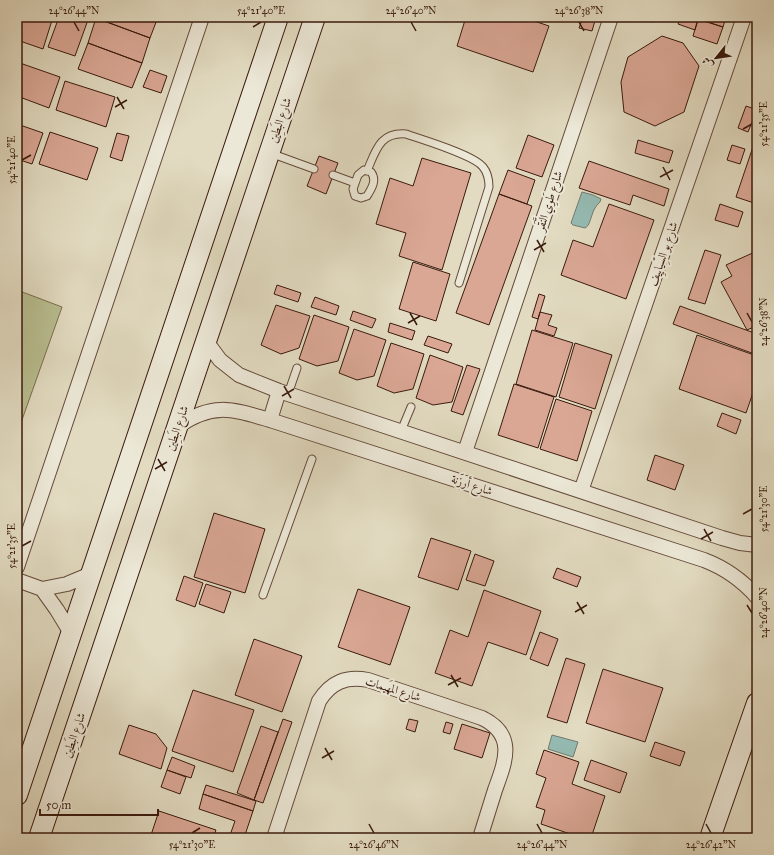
<svg xmlns="http://www.w3.org/2000/svg" width="774" height="855" font-family="'IM FELL Great Primer',Amiri,serif">
<rect width="100%" height="100%" fill="#e2dbc1"/>
<filter id="stains"><feTurbulence type="fractalNoise" baseFrequency=".005" numOctaves="4"/><feColorMatrix values="0 0 0 0 .2 0 0 0 0 .09 0 0 0 0 .02 0 0 0 .5 -.17"/></filter>
<radialGradient id="worn" r=".72"><stop offset=".6" stop-color="#630" stop-opacity="0"/><stop offset="1" stop-color="#630" stop-opacity=".3"/></radialGradient>
<path fill="#b8be90" stroke="#796c4e" d="M17,290L62,307L17,434Z"/>
<path fill="#95bbb3" stroke="#717b71" d="M582,192L593,195L601,199L600,202C590,210 592,225 585,228L573,225L571,223Z
M552,735L578,742L573,757L548,749Z"/>
<path fill="#daa795" stroke="#3a1a0d" d="M20,17H53L43,49L17,40V27Z
M59,17H89L75,56L48,47Z
M97,17H158L150,38L96,18Z
M466,17H522L549,26L533,72L457,46Z
M583,17H596L592,31L579,28Z
M638,17H653L652,22Z
M681,17H699L695,30L678,24Z
M699,17H726L723,27L698,19Z
M96,18L150,38L142,63L88,43Z
M698,19L723,27L717,44L693,36Z
M662,36L683,43L699,66L684,112L655,126L624,112L621,82L628,57Z
M88,43L142,63L132,88L78,69Z
M17,62L60,77L49,108L17,96Z
M150,70L167,76L161,93L143,87Z
M757,75V90L753,89Z
M65,81L115,97L106,127L56,110Z
M746,106L757,110L748,132L738,128Z
M17,124L43,133L32,164L17,159Z
M50,132L98,148L87,180L39,164Z
M117,133L129,136L122,161L110,157Z
M528,135L554,145L542,177L516,168Z
M757,135V204L736,197Z
M638,140L673,151L669,163L635,153Z
M732,145L745,149L740,164L727,160Z
M319,156L338,163L326,194L307,186Z
M422,158L471,173L442,270L399,256L406,233L376,224L390,178L413,186Z
M589,161L669,189L664,206L633,195L630,205L579,188Z
M508,170L535,180L527,204L499,194Z
M499,194L532,206L489,325L456,313Z
M609,204L654,220L626,299L561,275L573,240L593,247Z
M720,204L743,212L738,227L715,220Z
M705,250L721,255L705,304L688,299Z
M757,251V329L756,326L747,330L721,282L732,276L726,265Z
M413,262L450,274L436,321L399,309Z
M277,285L301,293L298,302L274,294Z
M539,294L545,296L538,319L532,317Z
M315,297L339,306L336,315L311,307Z
M276,305L310,316L299,348L281,354L261,345Z
M680,306L757,334V355L673,324Z
M353,311L376,319L372,328L350,320Z
M540,312L552,315L548,325L557,328L554,336L535,330Z
M314,315L349,327L338,361L317,366L299,359Z
M390,323L415,331L412,340L388,332Z
M354,329L386,340L374,376L357,380L339,373Z
M532,330L573,343L556,397L516,384Z
M697,335L757,356V381L746,413L679,389Z
M428,336L452,344L448,353L424,345Z
M391,343L424,354L413,389L394,393L377,386Z
M575,343L612,355L595,409L559,397Z
M430,355L463,367L452,402L433,405L416,398Z
M467,365L480,369L463,415L451,411Z
M514,384L554,397L538,448L498,435Z
M556,399L592,411L577,461L540,449Z
M722,413L741,420L736,434L717,426Z
M757,426V442L752,440Z
M655,455L684,465L675,490L647,480Z
M214,513L265,529L245,593L194,577Z
M431,538L471,551L458,590L418,577Z
M475,554L494,561L485,586L466,580Z
M557,568L581,577L577,587L553,578Z
M184,576L203,583L195,607L176,600Z
M206,584L231,592L224,613L199,604Z
M358,589L410,607L390,665L338,647Z
M484,590L541,611L526,655L488,642L472,686L435,673L450,630L468,637Z
M540,632L558,639L548,666L530,659Z
M254,639L302,656L282,712L235,695Z
M566,658L585,664L567,723L547,717Z
M603,669L663,688L645,742L586,723Z
M193,690L254,710L233,772L172,751Z
M283,719L292,722L263,803L254,800Z
M409,719L418,721L415,732L406,729Z
M446,722L453,724L450,734L443,732Z
M462,724L490,733L482,758L454,749Z
M129,725L156,734L167,748L161,769L119,754Z
M261,726L278,732L254,800L237,793Z
M655,742L685,752L680,766L650,756Z
M544,750L579,762L572,784L605,796L591,838H582L541,824L545,810L536,807L546,778L536,774Z
M172,757L195,766L191,778L167,770Z
M591,760L627,773L620,793L584,780Z
M167,770L186,777L180,794L161,787Z
M206,785L256,801L253,811L203,794Z
M203,794L253,811L244,838H229L235,821L199,809Z
M159,811L216,830L213,838H150Z"/>
<g fill="none" stroke-linecap="round" stroke-linejoin="round">
<g stroke="#644a3a" stroke-width="9">
<path id="service" d="M270,153L314,169
M364,170L371,172C377,180 372,188 367,196L361,198L355,196L353,189L358,175Z
M367,171C376,150 380,132 406,134C423,140 474,155 483,167C488,173 489,180 489,187L459,283
M333,175L355,183
M288,394L297,368
M401,431L411,407
M263,595L312,459"/>
</g>
<g stroke="#644a3a" stroke-width="16">
<path id="minor" d="M206,341L220,360L239,375L279,391L722,538L740,543L757,545
M270,420L279,391
M178,426C213,402 232,409 270,420L704,560C725,568 742,580 757,597
M465,452L611,17
M581,491L744,17
M17,567L202,17
M17,580L42,589L67,584L91,574
M42,589L57,610L71,633
M274,838L319,701C331,682 346,676 368,680L482,718C517,735 505,762 495,790C490,806 485,822 480,838"/>
</g>
<g stroke="#3a1a0d" stroke-width="22">
<path id="secondary" d="M17,795L278,17
M39,838L315,17
M710,838L757,703"/>
</g>
<use href="#service" stroke="#ece8d7" stroke-width="7"/>
<use href="#minor" stroke="#ece8d7" stroke-width="14"/>
<use href="#secondary" stroke="#ece8d7" stroke-width="20"/>
</g>
<path fill="none" stroke="#3a1a0d" stroke-width="1.5" d="M74,22L79,31M411,22L416,31M579,22L584,31M253,27L261,22M117,97L124,109M115,107L127,100M743,129L752,124M22,160L31,155M663,167L670,180M660,177L673,170M537,240L544,252M534,250L546,243M410,313L417,325M747,313L752,322M408,323L420,316M284,386L291,398M282,396L294,389M158,459L165,471M155,469L167,462M743,514L752,509M704,529L711,541M701,539L713,532M22,546L31,541M577,602L584,614M747,605L752,613M575,612L587,605M451,675L458,687M448,685L461,678M325,748L332,760M322,758L334,751M369,824L374,833M537,824L542,833M706,824L711,833M192,833L200,828"/>
<g text-anchor="middle" stroke-width="4" stroke-linejoin="round" paint-order="stroke">
<g font-size="12" fill="#3a1a0d" stroke="#ece8d7">
<text transform="translate(280 120) rotate(-71)" y="4">شارع البَطِين</text>
<text transform="translate(549 201) rotate(-72)" y="4">شارع طَوِي النَّقَر</text>
<text transform="translate(663 254) rotate(-71)" y="4">شارع بو السِّيايِيف</text>
<text transform="translate(177 428) rotate(-71)" y="4">شارع البَطِين</text>
<text transform="translate(472 485) rotate(18)" y="4">شارع أرزَنة</text>
<text transform="translate(393 689) rotate(17)" y="4">شارع المهَيمات</text>
<text transform="translate(74 735) rotate(-71)" y="4">شارع البَطِين</text>
</g>
</g>
<rect width="774" height="855" fill="none" stroke="#e2dbc1" stroke-width="44"/>
<g transform="translate(716 58) rotate(240)" stroke="#ece8d7" stroke-width="3" paint-order="stroke">
<path d="M0-3L7 15L0 10L-7 15Z" fill="#3a1a0d"/>
<text y="-6" font-size="11" font-weight="bold" text-anchor="middle" fill="#3a1a0d">ش</text>
</g>
<path d="M40 809v6h118v-6" fill="none" stroke="#3a1a0d" stroke-width="2"/>
<text x="46" y="809" font-size="12" fill="#3a1a0d" stroke="#ece8d7" stroke-width="3" paint-order="stroke">50 m</text>
<rect x="22" y="22" width="730" height="811" fill="none" stroke="#3a1a0d" stroke-width="1.5"/>
<g font-size="10" text-anchor="middle" fill="#3a1a0d">
<text x="74" y="14">24°26'44"N</text>
<text x="261" y="14">54°21'40"E</text>
<text x="411" y="14">24°26'40"N</text>
<text x="579" y="14">24°26'38"N</text>
<text transform="translate(763 124) rotate(-90)" y="4">54°21'35"E</text>
<text transform="translate(11 160) rotate(-90)" y="4">54°21'40"E</text>
<text transform="translate(763 322) rotate(-90)" y="4">24°26'38"N</text>
<text transform="translate(763 509) rotate(-90)" y="4">54°21'30"E</text>
<text transform="translate(11 546) rotate(-90)" y="4">54°21'35"E</text>
<text transform="translate(763 613) rotate(-90)" y="4">24°26'40"N</text>
<text x="192" y="848">54°21'30"E</text>
<text x="374" y="848">24°26'46"N</text>
<text x="542" y="848">24°26'44"N</text>
<text x="711" y="848">24°26'42"N</text>
</g>
<rect width="100%" height="100%" filter="url(#stains)"/>
<rect width="100%" height="100%" fill="url(#worn)"/>
</svg>
